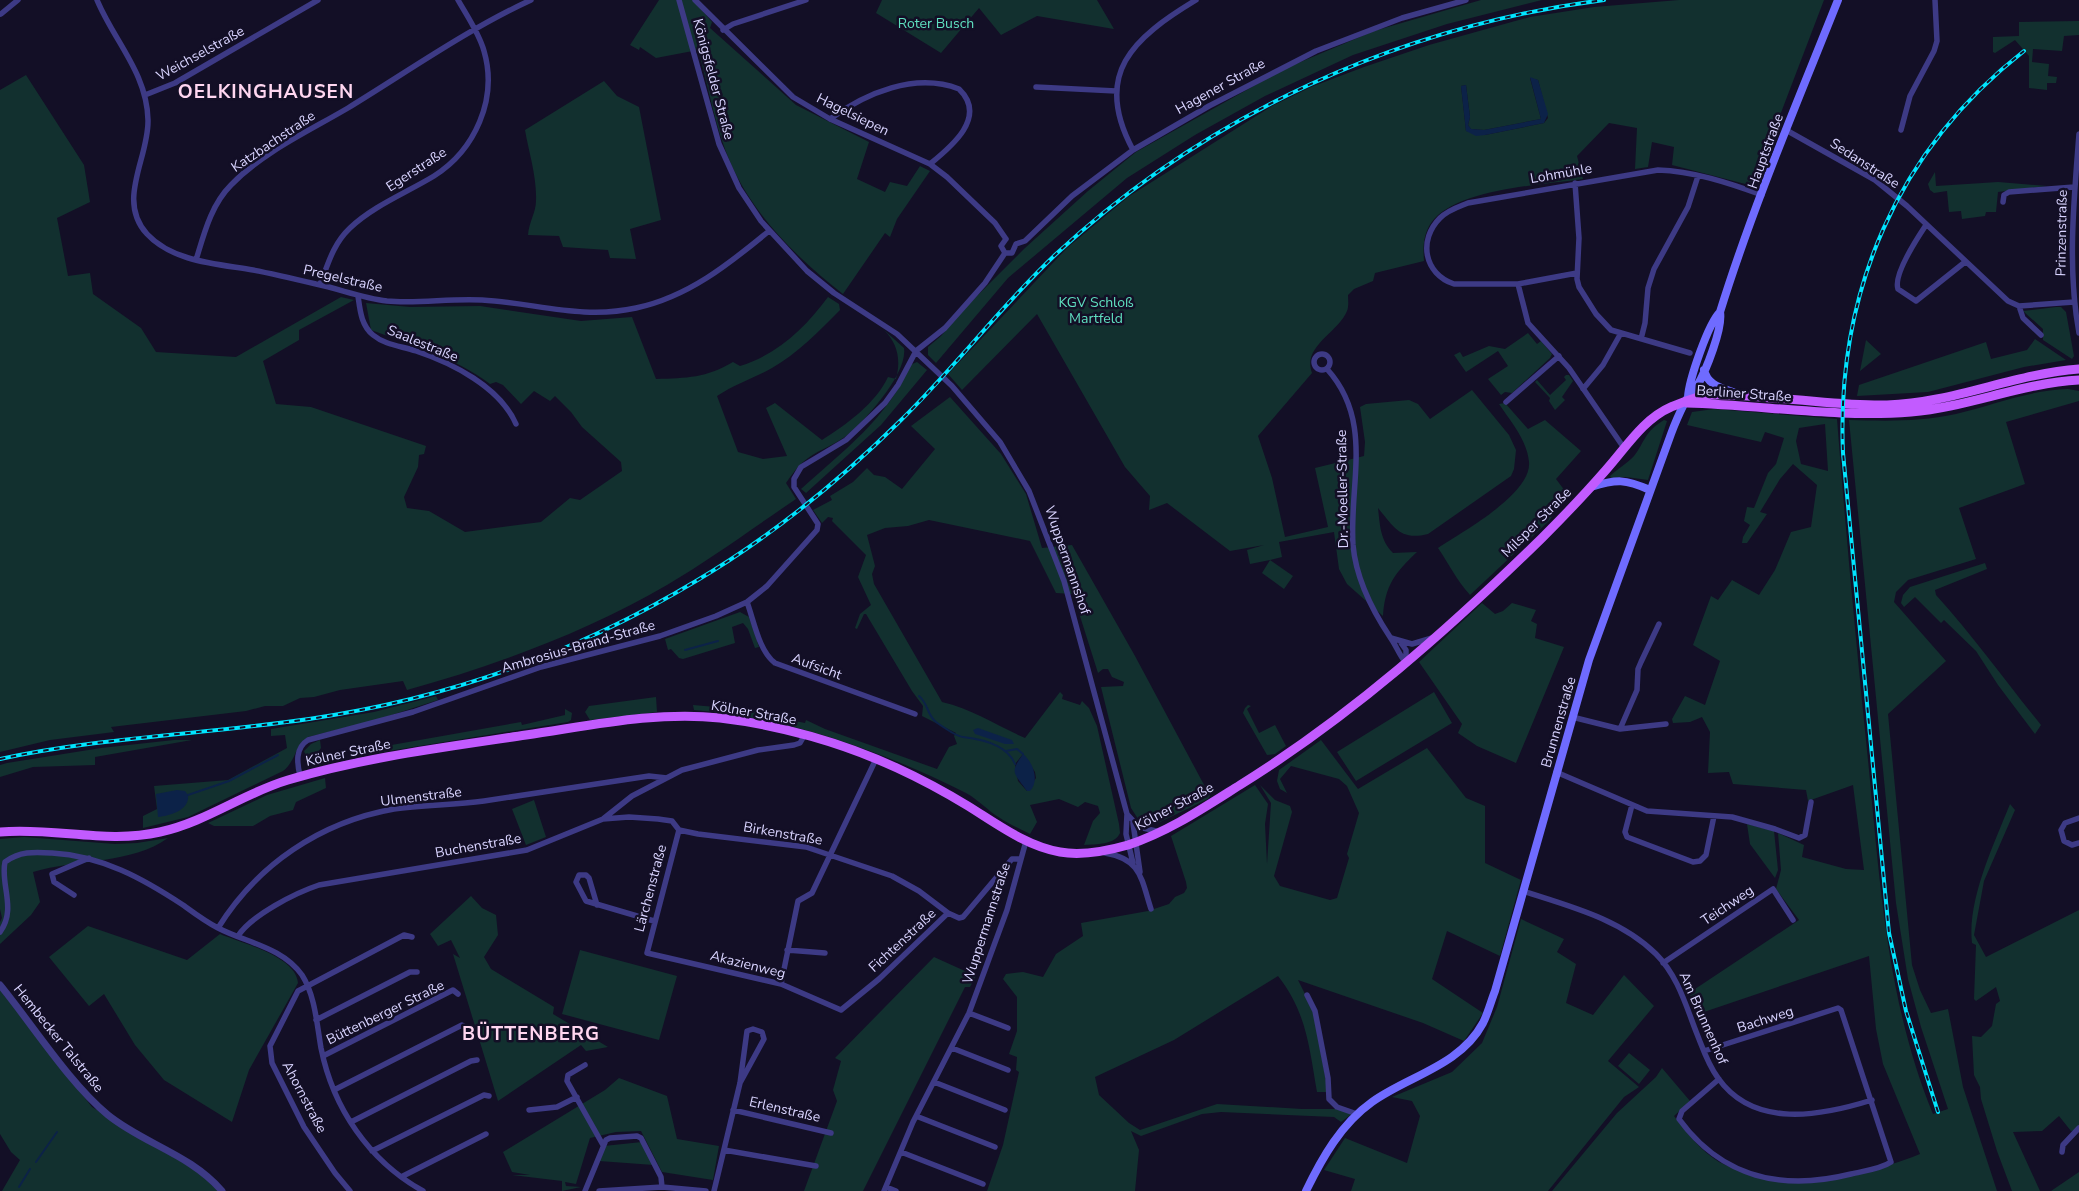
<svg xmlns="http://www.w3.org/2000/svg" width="2079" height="1191" font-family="'Nunito Sans',sans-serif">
<rect width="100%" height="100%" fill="#130f26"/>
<path fill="#12302f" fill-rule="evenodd" d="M659,0H693L712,22L710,28L796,105L869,142L857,179L885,192L890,182L907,186L920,166L930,171L897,219L890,237L885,233L843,294C798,259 755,217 731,164C715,128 709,88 698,50L656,58L640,47L639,50L630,45Z
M882,0H1097L1114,29L1037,16L1001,35L979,8L941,53L876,13Z
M1481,0H1542L1447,24L1353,55L1265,96L1195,135L1127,178L1008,278L936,363L928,355V347L941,336L963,310L1025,248L1088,191L1136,152L1284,69L1374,31Z
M1679,0H1824L1753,186L1672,165L1674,147L1652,142L1648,167L1635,169L1637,128L1609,123L1577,156L1583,179C1541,185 1455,189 1431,223C1423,235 1423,248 1424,261L1375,273L1373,281L1354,289L1348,295C1348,299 1349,306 1347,311C1338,333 1302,346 1312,373L1258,436L1272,478L1285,537L1328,527L1315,468L1364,456L1365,442L1360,407L1366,404L1409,400L1418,404L1430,419L1472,390L1509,435L1516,450L1514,469L1511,476L1428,534C1400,541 1394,527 1378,508C1380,525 1380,540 1393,553L1417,552C1395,573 1385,585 1383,616L1347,584L1339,569L1334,532L1279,542L1282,557L1270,560L1293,576L1284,589L1262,573L1270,560L1250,564L1247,550L1264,545L1230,551L1167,503L1149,510L1150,496L1125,467L1037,314L962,390L948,374L1067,248L1128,197L1272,106L1311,87L1364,67L1429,45L1530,17L1594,7ZM1530,78L1538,80L1548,118L1544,123L1485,135L1466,131L1461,86L1466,85L1470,117L1468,125L1471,129L1484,130L1541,119Z
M2079,21V35L2064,36L2062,51L2033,49L2032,62L2049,64L2048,76L2057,77L2056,83H2047V90L2029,88V56L2015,40L1995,53L1993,52V37L2019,36V22Z
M26,75L84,165L90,202L57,218L68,276L90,273L93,294L141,328L156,352L236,357L341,297L354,300L299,330V340L263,361L276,404L311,407L426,446L424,454L419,455L418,467L404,497L407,508L429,511L465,532L541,522L570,498L580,500L622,471L621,462L582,427L571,412L555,396L550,401L534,391L521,404L503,385L496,382L490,384C454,357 412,345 371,330L366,303L410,307L480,306L581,321L632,317L656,379C687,378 706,378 733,362L740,366C778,354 805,328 828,297L839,304L840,310C819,331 797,354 772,368C754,378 735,384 717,396L738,452L763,459L787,456L766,408L775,403L822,440C846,425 876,403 888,377L896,379C901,360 898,344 884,330L904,348C908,373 865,421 846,436C833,446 815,451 803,462C796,468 791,476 786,483L796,499C753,528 711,559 667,585C586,632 497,665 407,690L403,681L340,690L314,697L300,698L283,706H265L246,711L111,727L114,732L50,740L0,752V90Z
M604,81L617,96L639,107L661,220L630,229L636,259L610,258L608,250L563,247L559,236L528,235C529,222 536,212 536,201C537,177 529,153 525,130Z
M1935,172L1936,186L1998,182L2047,186L1998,192L1996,212H1986L1985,216L1962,219L1961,211L1949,212L1947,191L1934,193L1930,190L1928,184Z
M2056,307H2061L2066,312L2074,356L2072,359L2043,340V329L2023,311Z
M1528,333L1537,344L1541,341L1552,354L1550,358L1512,393L1505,392L1501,395L1488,379L1508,366L1498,351L1466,372L1454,355L1460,352L1463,357L1489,346L1505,349Z
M2035,339L2066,360L2024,367L1928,392L1857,396L1859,385L1986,342L1991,359L2027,350Z
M1866,340L1881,354L1860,371Z
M917,362L927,370L881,425L806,493L801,489C841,453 890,416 910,365Z
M1566,375H1569L1573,381L1562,397L1565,400L1555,410L1549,401L1550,398L1535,382L1537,380L1550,395L1566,380L1564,377Z
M2068,389L2079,391V401L2006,422L2025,484L1959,508L1976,559L1908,580L1896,592L1894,602L1946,661L1888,714L1912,965L1920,990L1931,1013L1948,1009L1963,1087L1997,1191H1552L1617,1113L1656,1077L1662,1068L1690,1101L1674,1116C1687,1133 1700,1150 1719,1162C1779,1191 1859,1179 1920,1154L1883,1064L1876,1029L1869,956L1698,1014L1689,993L1799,920L1776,889L1781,870L1778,833L1804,845L1802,857L1846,869L1864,870L1853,785L1808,801L1806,790L1733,784L1729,772L1708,773L1710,732L1702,717L1690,722L1673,723L1672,719L1685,696L1705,705L1720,661L1693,645L1711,596L1718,600L1732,580L1759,595L1775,570L1791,532L1811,527L1817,485L1793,464L1780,479L1760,512L1767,514L1747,543H1742L1743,537L1750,525L1744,521L1747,507L1754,508L1768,473L1776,464L1784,438L1765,432L1761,442L1687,425L1692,412L1714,409L1837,419C1846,536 1857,653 1869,770C1880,886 1888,1005 1933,1114L1948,1109L1921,1027L1908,979L1896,903L1849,420C1886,421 1919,422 1956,414C1993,405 2030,390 2068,389ZM1825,424L1828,471L1801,464L1796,441L1799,428Z
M950,397L1001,454L1026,494L1042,548L1072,545L1135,656L1210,796L1208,799L1158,823L1151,825L1140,822L1131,808L1101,687L1123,686L1124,682L1112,677L1108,669H1103L1098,673L1073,594L1056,593L1030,541L929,520L908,526L885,528L867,535L875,566L872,574L874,584L942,702C973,709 997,726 1025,738L1060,692L1063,695L1062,699L1080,705L1082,701L1089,708L1097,726L1119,824L1120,833C1115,845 1096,844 1084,845L1093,821L1100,813L1098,806L1085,802L1078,807L1059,799L1030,805L1037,822L1030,834C1020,829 1009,824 1000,818C988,811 979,800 966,793C880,750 790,718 694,710L693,705L784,713L785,719L805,723L806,720L825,729L937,769L949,747L957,744L954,736L956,733L922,716L923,706L912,691L866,614H864L857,629L855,628L860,614L871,605L858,577L866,555L832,521L833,518L828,517L822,523L813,510L832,500L830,496L853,482L867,468L874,475L885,477L902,489L935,449L911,426ZM1023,754L1035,772L1036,778L1027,791L1018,781L1015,764Z
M1505,403L1528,429L1545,420L1581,451L1556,479L1568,495L1549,521L1470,595C1457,581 1449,564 1438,548C1462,532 1532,494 1529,462C1527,440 1511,422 1499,404Z
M1664,420L1667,421L1648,480L1626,477L1611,478L1610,476C1617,469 1628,463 1634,456C1645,442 1644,432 1664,420Z
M1985,563L1987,569L1935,590L1936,595C1974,637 2006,682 2041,725L2035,734L1998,685L1976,651L1944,620L1941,623L1915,597L1904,607L1901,603L1903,595L1910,587Z
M1482,603L1495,614L1503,611L1512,603L1536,610L1531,621L1537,624L1535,638L1564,647L1516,763L1477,746L1458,733L1462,724L1419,662Z
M740,612L749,617L759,647L755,648L748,629L743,623L732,627L735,643L683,659L679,658L671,649L668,650L665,639Z
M1434,692L1452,723L1356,781L1337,752Z
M436,696L438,700L376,720L308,737C294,747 296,761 283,771L188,817L143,828V816L157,809L154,786L228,780L287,748L285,735L271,736V729L374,712Z
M656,697L657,712L590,720L585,712L589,706Z
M1248,705L1251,706L1247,709L1259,733L1275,725L1286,746L1275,754L1267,755L1243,713L1245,708Z
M565,709L572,713L571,720L568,722L370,754L369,749L521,722L522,725L565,715Z
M174,740H192L95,757V765L33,767L0,777V765L7,763L101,748Z
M320,740L321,748L315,756L316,760L335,756L337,761L313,765L308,762L304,751L311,744Z
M1321,740L1358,789L1427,748L1466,798L1485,806V863L1521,880L1500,956L1447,931L1432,979L1483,1013L1464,1041L1423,1023L1298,980L1313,1010L1328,1092H1317C1309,1047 1307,1013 1278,976L1174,1040L1095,1077L1099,1095L1129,1123L1140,1130L1217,1104L1302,1109H1337L1352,1114L1341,1122L1334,1117L1221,1112L1202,1114L1141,1136L1131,1131L1139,1150L1135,1191H987L1003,1145L1019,1072L1016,1070L1017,1057L1009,1054L1017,1031V997L1003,979L1006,974L1023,972L1043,977L1056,954L1083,936L1081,923L1148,911L1169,904L1175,897L1184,893L1187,888L1186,882L1171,836L1255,785L1268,804L1265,824L1267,864L1271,803L1260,785L1275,800L1290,806L1292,812L1274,876L1280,886L1330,900L1337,898L1349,858L1347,854L1359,813L1347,786L1339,779L1291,766L1280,779L1287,793L1280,789L1277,781L1279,770Z
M325,778L326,788L296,802L293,810L270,816L253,826H214L208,823L267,795Z
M534,800L546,837L526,845L512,809Z
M2010,804L2015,810L1984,881L1974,935L1986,957L2079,910V1130L2071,1131L2059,1116L2042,1131L2013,1132L2040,1191H2012L1997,1151L1981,1099L1980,1087L1974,1075L1972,1036L1981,1037L1992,1026L1996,1004L2000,1001L1996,987L1976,1001L1974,999L1976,945L1972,943C1967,900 1994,844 2010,804Z
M1747,824L1774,831L1778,870L1775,878L1750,844Z
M24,837L115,844L137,843L168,838C132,864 77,859 33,872L40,902L31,915L0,944V922L2,918L0,909V839Z
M471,896L482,908L496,915L498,935L484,957L491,969L554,1007L553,1014L608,1047L586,1051L581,1045L498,1101L453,954L460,958L451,940L438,946L430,934Z
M1521,919L1564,939L1557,952L1576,964L1566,1003L1593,1015L1624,975L1654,1006L1608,1061L1639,1087L1624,1097L1548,1191H1351L1355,1179L1324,1170L1345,1138L1407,1163L1420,1116L1412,1101L1392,1097L1452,1072L1482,1043L1497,1007Z
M88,926L187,960L220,934C241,943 296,956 298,983L249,1070L232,1122L164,1080L135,1045L104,994L89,1006L49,957Z
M580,950L677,976L659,1040L562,1014Z
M934,957L976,976L970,987H965L863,1191H804L837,1101L833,1090L841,1061L835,1058Z
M0,990L92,1107L198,1172L218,1191H2L20,1160L11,1152L0,1134Z
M1629,1053L1650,1070L1639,1084L1618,1066Z
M619,1078L667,1096L677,1139L719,1146L713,1180L662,1172L641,1131L616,1132L590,1138L576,1184L565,1182L566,1186L581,1187L562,1191V1181L512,1175H530L512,1172L503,1152L605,1090Z
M642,1142L654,1165L599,1161L604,1146Z
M2079,1172V1191H2051Z"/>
<path fill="#0c2248" d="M1530,77L1538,80L1548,114L1544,123L1485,135L1476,136L1466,131L1461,86L1466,85L1470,117L1468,125L1471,129L1484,130L1541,119Z
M978,728L1012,740L1014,744H1005L975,734L973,730Z
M1023,754C1033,762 1040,781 1030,791H1027C1014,772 1009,774 1023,754Z
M177,790L185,791L188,795C190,810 170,816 158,817L156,794Z"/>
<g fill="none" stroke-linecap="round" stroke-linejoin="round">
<path stroke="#0c2248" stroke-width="2" d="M685,650L718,641
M919,696C928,703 927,715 936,722C942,726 955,736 963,737C981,739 1007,744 1015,764
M1006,751L1017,749L1023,754
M188,795L229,781L278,755
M36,1162L57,1132
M19,1187L30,1169"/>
<path stroke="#3d3a85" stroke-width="5.5" d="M97,0C114,41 147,73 148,120C149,158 116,200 147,234C173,262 218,264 253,270C274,274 295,279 316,284C340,289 362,298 387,301C418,304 450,298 482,300C536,303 582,320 636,308C688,297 729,264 769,231
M679,0L719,144L739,188L761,221L807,271L834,293L897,334L952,386L1000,442L1029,491L1064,581L1127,814L1139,827L1160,832
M695,0L793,97L830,119L930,164L947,177L995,223L1006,239
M1,14L18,0
M723,30L733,24L806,0
M1036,87L1116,91
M145,95L175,83L318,0
M830,119C866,93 915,72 959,89C988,117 951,147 930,164
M1786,130L1875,180L1907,206L2008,301L2019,306L2074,302
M1901,130L1910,96L1934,51L1937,41L1935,0
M2079,134C2074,200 2067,267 2079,333
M1133,150C1092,74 1133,38 1196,0
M1575,183L1579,238L1577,279L1579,287L1596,314L1611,330L1690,353
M2003,202L2004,195L2009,192L2074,187
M1926,225C1918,237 1893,275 1898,289L1916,301L1965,262
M1016,244L1025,241L1072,196L1133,150L1209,106L1316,51L1402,18L1466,0
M1005,253H1012L1016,244
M1005,253L1001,246L1006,239
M196,260C204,234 211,205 231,185C263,152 309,131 348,108C407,72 468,29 531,0
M1577,273L1518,284H1454C1424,274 1418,240 1440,218C1448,210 1458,207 1468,203L1658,170C1693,171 1729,183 1762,195
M1518,284L1528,323L1569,368L1624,448
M320,285C328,264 333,244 350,228C373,206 406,193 434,176C475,150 498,99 484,51C479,33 467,16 458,0
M358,296C360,310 361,325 373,335C385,345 401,346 416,351C452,363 500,387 516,424
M2019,306L2023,318L2041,335
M1641,339L1645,323L1648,288L1654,269L1688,207L1698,176
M1314 362a8 8 0 1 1 16 0a8 8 0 1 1-16 0Z
M1327,369C1374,421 1349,483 1353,545C1356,579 1372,610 1390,637C1396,645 1399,655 1406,663
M1583,389L1603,365L1621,333
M1506,402L1559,356
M747,602C754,621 759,651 775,663L915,714
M1391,638L1412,644L1432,638
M1401,643L1406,650V662
M1572,717L1620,729L1666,724
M1620,729L1637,690L1638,669L1641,662L1659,624
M1556,772L1647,811L1732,817L1775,829L1799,838L1805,835L1811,802
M300,776C297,763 295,748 308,740L413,712L541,667L660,636L716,616L747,602L767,586L817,530L818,524L794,487V479L801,467L846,440L885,403L898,385L916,351L945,328L985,283L1005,253
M1632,805L1625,832L1627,837L1693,862L1700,861L1706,855L1714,816
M1127,814L1126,834L1133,863
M2079,818L2065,823L2061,830L2064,841L2072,845L2079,843
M603,819L629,817L658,819L672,821L679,830L698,834L806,847L892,876L919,891L948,913
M1133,823L1140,872
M679,830L647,953L781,984L841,1010L879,979L948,913L959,918L963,917L1012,859H1021
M1105,853C1141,859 1141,878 1151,909
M1523,891C1569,906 1621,919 1656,954C1678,976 1686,1006 1697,1034C1703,1049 1708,1065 1718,1078C1754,1129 1821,1116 1872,1100
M74,895L54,882L52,874L89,858
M597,905L589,878L586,875H579L576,882L586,901L654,921
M218,928C257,865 320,822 394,809C423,805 454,805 484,801C539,793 594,784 649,776L667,778
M0,932C17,909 0,884 5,862C20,851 34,852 52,853C102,856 142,878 183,905C194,913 206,922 218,928C247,943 282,947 302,975C315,995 317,1025 321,1048C333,1108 369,1161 423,1191
M238,936C252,915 295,893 319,885L527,850L603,819L632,796L682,770L758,750L794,745L800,743L804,736
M787,950L825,953
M1663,963L1773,889L1793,920
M781,984L798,901L812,893L876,759
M1307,995L1315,1011L1328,1078L1329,1099L1337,1107L1357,1114
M969,1013L1008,1028
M316,1020L410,972H417
M952,1048L1008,1070
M1704,1051L1838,1008L1841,1010L1891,1162C1881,1169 1863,1171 1851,1174C1783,1191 1722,1178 1679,1119L1682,1111L1719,1079
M323,1056L453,990L458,994
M585,1065L568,1075L567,1081L603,1145
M934,1082L1005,1110
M334,1090L462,1025L467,1028
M529,1110L557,1107L577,1097
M733,1110L831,1133
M916,1116L995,1147
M351,1122L471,1061L477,1060
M724,1150L816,1166
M372,1151L484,1095L489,1096
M901,1152L983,1184
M2062,1152L2063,1145L2079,1128
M403,1176L486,1134
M886,1187L896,1191
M350,1191L335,1173L304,1127L272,1063L270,1046L298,991L404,935L412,937
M585,1191L606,1140L610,1138L637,1136L641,1138L661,1177L662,1187
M599,1191L662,1187L706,1191
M714,1191L740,1083L747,1031L753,1029L762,1032L764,1039L740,1083
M884,1191L913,1122L969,1013L1007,910L1026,841"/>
<path stroke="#3d3a85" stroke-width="7" d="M0,985C32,1024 70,1084 108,1115C144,1144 190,1154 222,1191"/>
<path stroke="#6f6bff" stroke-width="8" d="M1704,370C1708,387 1724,388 1738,394
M1688,397C1689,380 1708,324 1720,312
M1591,487C1617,479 1625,479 1650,490
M1306,1191C1322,1158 1341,1124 1372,1102C1408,1076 1460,1066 1483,1023C1488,1013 1491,1001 1495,991L1589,660L1671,434C1675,423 1680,412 1685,402C1688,396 1694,392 1697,386C1706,371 1723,328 1720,312C1753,206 1797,103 1838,0"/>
<path stroke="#c25bff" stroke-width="9" d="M1687,403C1762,405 1837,418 1911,412C1968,407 2022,383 2079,380
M0,832C54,827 107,844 160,832C206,822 244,793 288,780C365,757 447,747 526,735C589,726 655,711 720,718C780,725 843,743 897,768C921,779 945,792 968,806C997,824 1026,846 1060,852C1082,856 1107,851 1128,845C1168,832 1205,807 1240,785C1351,716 1449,629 1542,538C1564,516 1585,494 1605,471C1625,449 1643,419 1671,407C1681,403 1693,398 1703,396C1726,392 1750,397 1772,398C1810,400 1849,406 1887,405C1953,403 2013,374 2079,369"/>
<g stroke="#00e5ff" stroke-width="4">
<path id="rail" d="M0,759C102,737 207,734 309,719C446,699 578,652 696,581C770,537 837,483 898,423C953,370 999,308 1055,255C1205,115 1400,26 1604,0
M1938,1112L1906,1011L1889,933L1843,453C1836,293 1897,150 2024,51"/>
</g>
<use href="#rail" stroke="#130f26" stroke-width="2" stroke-dasharray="5.5" stroke-linecap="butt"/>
</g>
<g text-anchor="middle" stroke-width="5" stroke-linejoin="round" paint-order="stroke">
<g font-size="14" fill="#5fe0c0" stroke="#130f26">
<text x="936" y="28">Roter Busch</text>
<text x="1096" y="307">KGV Schloß<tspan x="1096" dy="16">Martfeld</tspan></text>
</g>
<g font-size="14" fill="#d9d4ff" stroke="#130f26">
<text transform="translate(200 53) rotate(-29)" y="5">Weichselstraße</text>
<text transform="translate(714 79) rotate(75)" y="5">Königsfelder Straße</text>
<text transform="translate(1220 86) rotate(-29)" y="5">Hagener Straße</text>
<text transform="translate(853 114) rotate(26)" y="5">Hagelsiepen</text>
<text transform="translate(273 141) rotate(-34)" y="5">Katzbachstraße</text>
<text transform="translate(1765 151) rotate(-70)" y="5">Hauptstraße</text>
<text transform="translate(1865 163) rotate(33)" y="5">Sedanstraße</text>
<text transform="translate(416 169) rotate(-33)" y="5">Egerstraße</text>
<text transform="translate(1561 173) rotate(-10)" y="5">Lohmühle</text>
<text transform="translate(2061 233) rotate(-89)" y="5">Prinzenstraße</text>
<text transform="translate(343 278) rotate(13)" y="5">Pregelstraße</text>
<text transform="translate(423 343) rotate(22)" y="5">Saalestraße</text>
<text transform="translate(1744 393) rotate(4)" y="5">Berliner Straße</text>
<text transform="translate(1342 489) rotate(-91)" y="5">Dr.-Moeller-Straße</text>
<text transform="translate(1536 522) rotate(-45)" y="5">Milsper Straße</text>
<text transform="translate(1068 560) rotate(71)" y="5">Wuppermannshof</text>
<text transform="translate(578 646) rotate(-16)" y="5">Ambrosius-Brand-Straße</text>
<text transform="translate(817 666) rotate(20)" y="5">Aufsicht</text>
<text transform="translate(754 712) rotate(10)" y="5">Kölner Straße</text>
<text transform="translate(1558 722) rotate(-74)" y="5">Brunnenstraße</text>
<text transform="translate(348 752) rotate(-12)" y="5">Kölner Straße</text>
<text transform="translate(421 796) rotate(-7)" y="5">Ulmenstraße</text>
<text transform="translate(1174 806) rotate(-28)" y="5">Kölner Straße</text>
<text transform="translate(783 833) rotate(10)" y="5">Birkenstraße</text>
<text transform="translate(478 845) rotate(-10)" y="5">Buchenstraße</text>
<text transform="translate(650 888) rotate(-75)" y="5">Lärchenstraße</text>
<text transform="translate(1727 905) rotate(-34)" y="5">Teichweg</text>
<text transform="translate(986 923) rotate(-72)" y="5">Wuppermannstraße</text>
<text transform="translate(902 940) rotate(-43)" y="5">Fichtenstraße</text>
<text transform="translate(748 964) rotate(14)" y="5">Akazienweg</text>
<text transform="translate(385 1012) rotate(-26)" y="5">Büttenberger Straße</text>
<text transform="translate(1704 1018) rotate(66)" y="5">Am Brunnenhof</text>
<text transform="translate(1765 1019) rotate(-18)" y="5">Bachweg</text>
<text transform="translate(59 1038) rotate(51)" y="5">Hembecker Talstraße</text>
<text transform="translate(305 1097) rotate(62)" y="5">Ahornstraße</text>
<text transform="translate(785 1109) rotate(13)" y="5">Erlenstraße</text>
</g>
<g font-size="19" font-weight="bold" letter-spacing="1" fill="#ffd6f0" stroke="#130f26">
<text x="266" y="98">OELKINGHAUSEN</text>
<text x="531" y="1040">BÜTTENBERG</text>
</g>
</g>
</svg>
